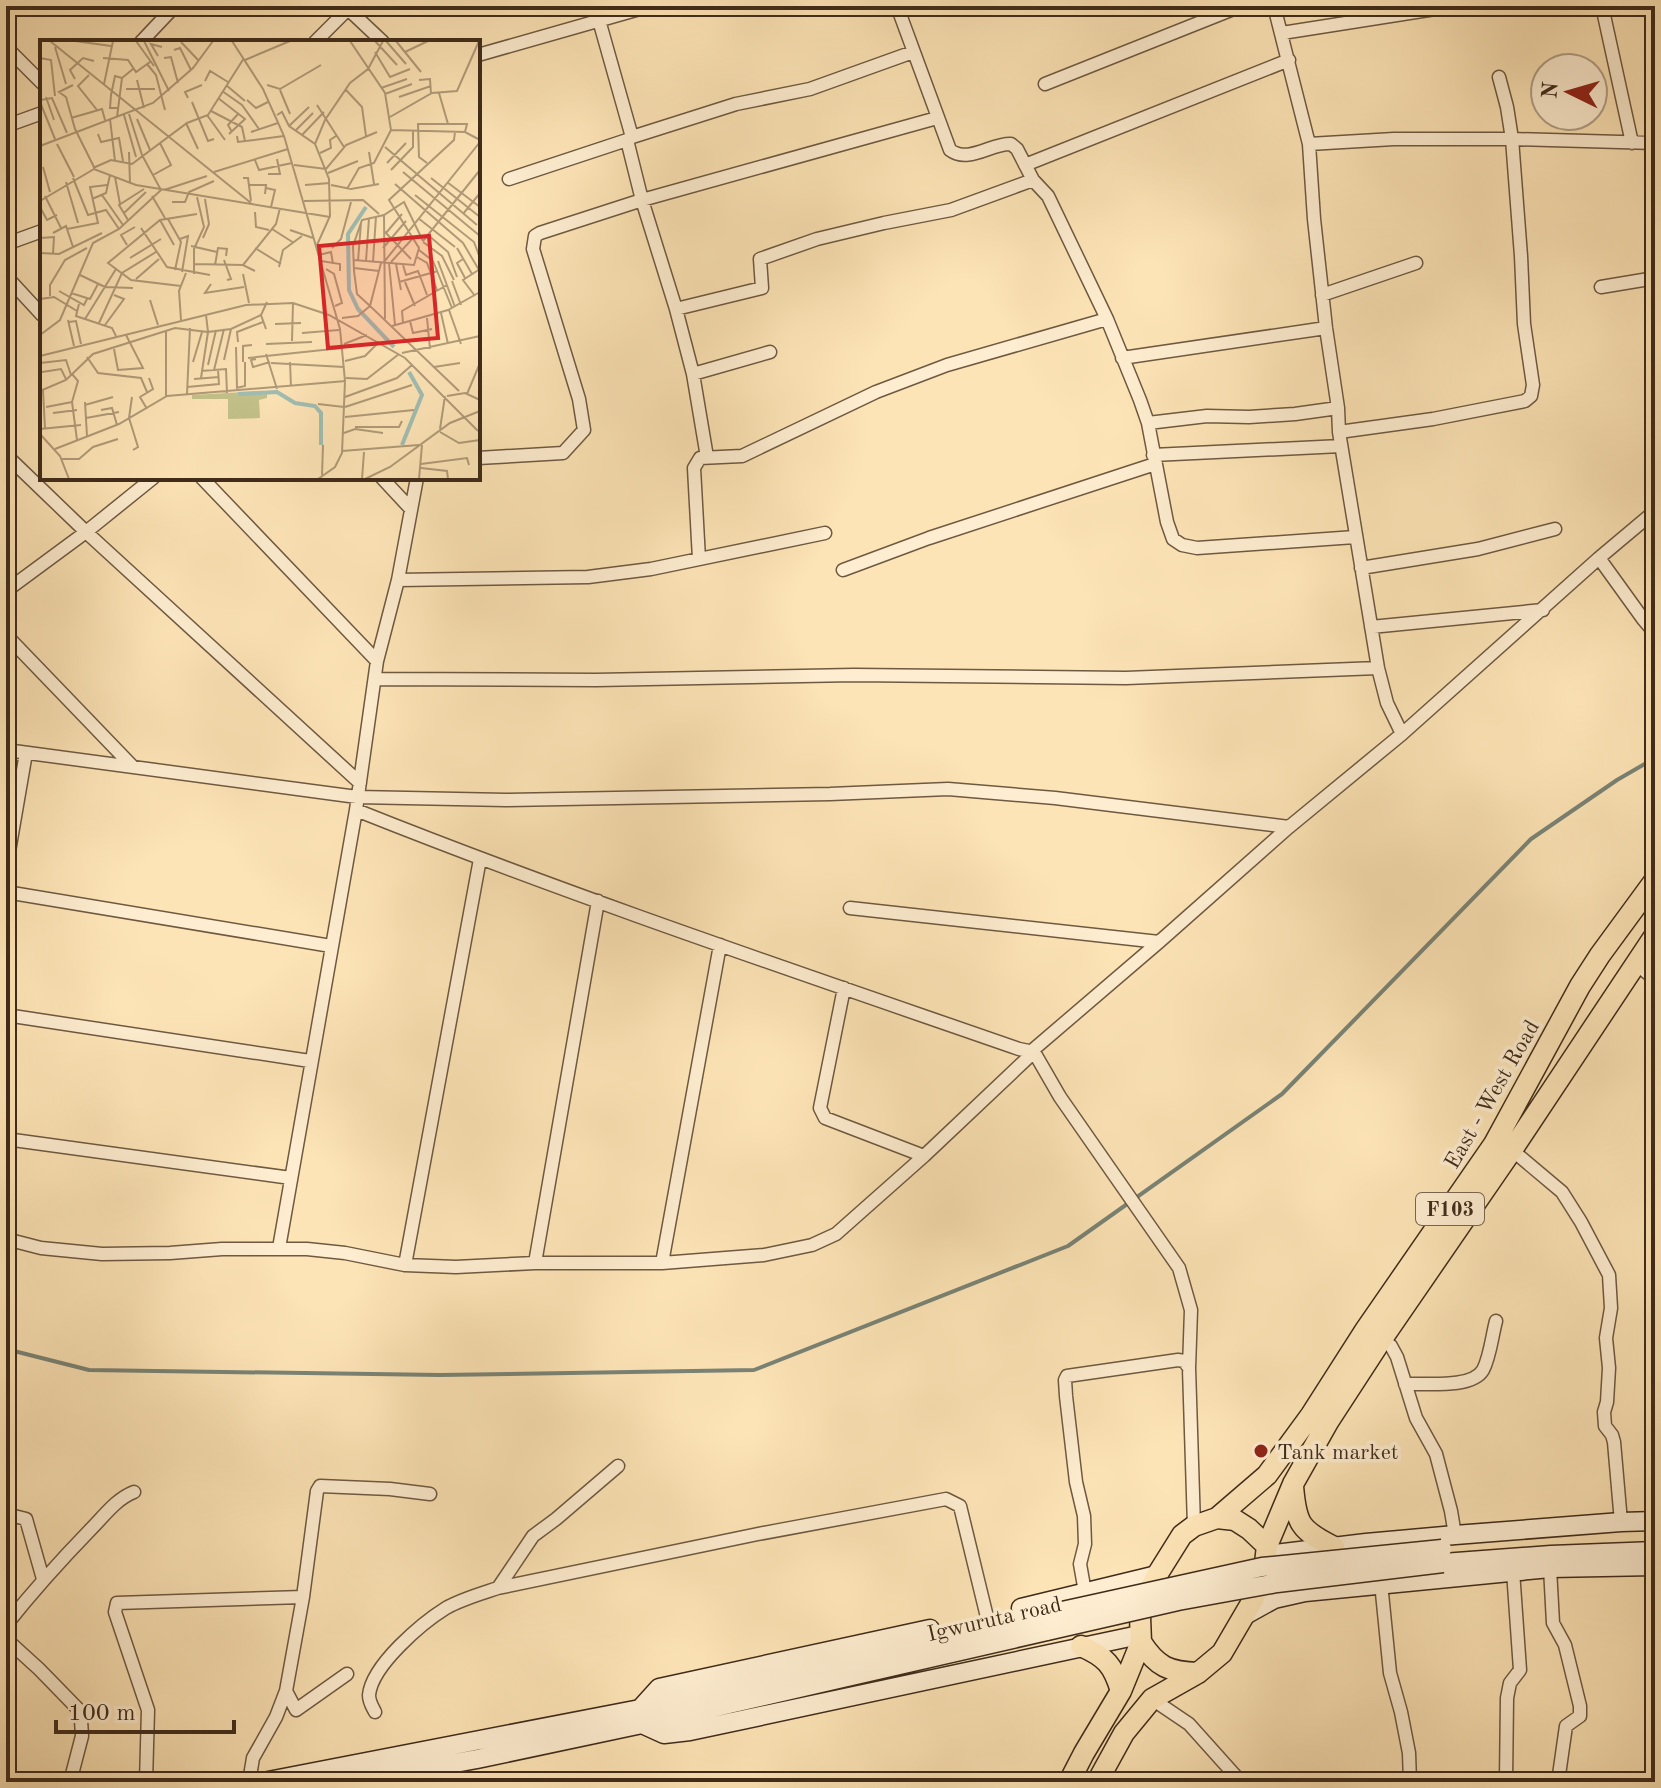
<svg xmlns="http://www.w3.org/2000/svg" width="1661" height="1788" font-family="'Old Standard TT',serif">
<rect width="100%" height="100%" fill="#fde4b6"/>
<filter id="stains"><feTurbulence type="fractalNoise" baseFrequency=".0025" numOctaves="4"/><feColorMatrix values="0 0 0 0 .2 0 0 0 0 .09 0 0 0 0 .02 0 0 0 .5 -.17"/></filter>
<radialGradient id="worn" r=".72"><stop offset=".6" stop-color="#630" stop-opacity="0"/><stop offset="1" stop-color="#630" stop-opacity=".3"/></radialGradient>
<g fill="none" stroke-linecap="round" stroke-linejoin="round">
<path stroke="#798376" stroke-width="4" d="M6,1349L89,1370L440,1375L754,1370L1068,1246L1282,1094L1531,839L1617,780L1655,758"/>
<g stroke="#6e5941" stroke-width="15">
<path id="street" d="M595,6L632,137L627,140L642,200L676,309L693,374L707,457
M897,6L950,150C969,164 991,143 1011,144L1017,149L1033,180L1048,196L1107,319L1140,400L1148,423L1167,522L1173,539L1182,545L1197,548L1355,537
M1274,6L1309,144L1314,219L1326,328L1338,408L1339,432L1378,668L1387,703L1402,734
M1521,6L1522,8
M1602,6L1632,143
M348,9L383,42
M1282,33L1454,6
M141,42L175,6
M315,42L351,6
M6,47L42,83
M478,55L650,6
M1045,84L1241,6
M6,126L42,113
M632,137L736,104L810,89L913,52
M1309,144L1394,139H1512L1655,143
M1025,165L1289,60
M509,179L627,140
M6,244L42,231
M6,276L42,315
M1601,287L1655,278
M1322,295L1416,263
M676,309L762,288L760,259L817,239L884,223L951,210L1033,180
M1122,358L1326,328
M693,374L770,352
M1148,423L1207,416L1249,417L1295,414L1338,408
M1339,432L1433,419L1525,401L1531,396L1533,385L1524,324L1521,256L1512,139L1507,107L1499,77
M6,455L86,532L360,783
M1153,455L1341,446
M478,458L563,453L584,430L579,399L533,249L535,236L540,233L642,200L937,118
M202,478L377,661
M382,478L410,508
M1599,558L1643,619L1655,633
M699,559L694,468L700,458L742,456L876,392L947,365L1107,319
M1361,568L1478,549L1555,529
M843,570L929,538L1155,464
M398,580L588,577L651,569L825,533
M6,591L86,532L153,478
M1371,627L1543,610
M6,635L133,767
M375,679L596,680L854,675L1126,678L1378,668
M6,750L357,797L506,800L830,794L948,789L1055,798L1289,827
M356,810C574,897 797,972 1019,1049L1034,1052V1049L1159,942L1289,827L1402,734L1599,558L1655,511
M6,869L26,753
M6,892L331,946
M850,908L1159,942
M1636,964L1655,979
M844,988L820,1108L825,1118L924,1156
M6,1015L310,1061
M6,1139L291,1178
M1512,1150L1562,1192L1581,1222L1609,1275L1611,1308L1606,1338L1609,1368L1607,1402L1604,1412L1605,1426L1612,1435L1614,1442L1621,1522
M6,1239L41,1248L102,1254L170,1253L222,1249H307L345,1253L405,1265L456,1267L535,1263H662L764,1255L812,1245L836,1234L924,1156L1034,1052L1060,1097L1179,1268L1191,1310L1189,1368L1194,1526
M279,1248L356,810L377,661L398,580L417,478
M535,1263L598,901
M662,1263L720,945
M405,1265L480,859
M1382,1339L1391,1346L1397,1357L1416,1418L1436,1454L1451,1511L1455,1535
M1405,1384C1425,1383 1472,1389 1483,1370C1490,1357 1492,1336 1496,1321
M6,1514L26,1519L43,1579
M1550,1568L1553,1623L1565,1645L1580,1706V1716L1566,1726L1558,1782
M1381,1583L1390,1673L1401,1712L1409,1753L1410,1782
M498,1588L533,1536L556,1519L618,1466
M1085,1592L1080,1564L1085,1544L1084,1516L1076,1482L1066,1396L1065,1380L1067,1376L1178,1360L1184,1361L1189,1368
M6,1625C33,1591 61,1560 91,1529C104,1516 116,1499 134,1492
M6,1639L39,1669L78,1709L81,1720L82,1736L70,1782
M286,1691L296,1710L347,1674
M1152,1699L1189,1724L1241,1782
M375,1712C372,1706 369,1702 369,1695C372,1665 422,1623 446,1608C462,1599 480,1594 498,1588L758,1534L946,1499L960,1506L987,1617
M1506,1781L1507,1698L1510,1683L1520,1670L1513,1571
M146,1782L148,1710L115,1612L117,1603L303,1597
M249,1782L253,1758L276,1717L286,1691L303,1597L317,1491L320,1486L390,1489L430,1494
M1652,1782V1777"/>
</g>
<g stroke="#3f2b1a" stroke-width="21">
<path id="secondary" d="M1266,1555L1366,1543L1455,1535L1621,1522L1655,1521
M1443,1563L1551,1555L1655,1551
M1021,1608L1157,1575
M1245,1615L1274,1599L1305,1592L1550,1568L1655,1566
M640,1709L659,1688L930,1629
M642,1724L664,1734L690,1731L1139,1635
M263,1782L640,1709L1044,1615
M351,1782L477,1759L642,1724L1047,1631"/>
</g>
<g stroke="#3f2b1a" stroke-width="23">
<path id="primary" d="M1293,1486C1296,1524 1300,1530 1334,1547
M1217,1518L1267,1475L1311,1415L1366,1329L1494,1144L1580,986L1600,955L1655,880
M1141,1642C1157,1667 1169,1672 1198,1673
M1081,1646C1106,1657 1113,1665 1121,1691
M1069,1782L1084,1753L1121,1691L1141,1642L1140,1617L1146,1598L1157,1575L1182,1535L1194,1526L1217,1518L1235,1520L1249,1529L1267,1546
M1097,1782L1124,1733L1152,1699L1198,1673L1222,1653L1253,1600L1264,1572L1267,1546L1293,1484L1328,1422L1382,1339L1512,1150L1655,935"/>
</g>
<use href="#street" stroke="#feedd0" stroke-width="12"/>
<use href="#secondary" stroke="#feedd0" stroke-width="18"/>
<use href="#primary" stroke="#fde4b6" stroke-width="20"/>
<g stroke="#3f2b1a" stroke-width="21" stroke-linecap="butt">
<path id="secondary-bridge" d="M1044,1615L1262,1567L1442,1549
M1047,1631L1178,1601L1277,1583L1443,1563"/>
</g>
<use href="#secondary-bridge" stroke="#feedd0" stroke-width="18"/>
</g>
<circle fill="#8f2418" stroke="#feedd0" stroke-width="3" cx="1261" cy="1451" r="8"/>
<g text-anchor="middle" stroke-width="7" stroke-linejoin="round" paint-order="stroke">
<rect fill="#feedd0" stroke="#786551" stroke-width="2" x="1416" y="1193" width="68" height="32" rx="6"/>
<g font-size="20" font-weight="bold" fill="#3f2b1a">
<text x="1450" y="1216">F103</text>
</g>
<g font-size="22" fill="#3f2b1a" stroke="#feedd0">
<text transform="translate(1491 1094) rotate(-60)" y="8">East - West Road</text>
<text transform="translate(994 1618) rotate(-13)" y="8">Igwuruta road</text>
</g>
<g font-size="22" fill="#3f2b1a" stroke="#feedd0" text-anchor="start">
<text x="1277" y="1459">Tank market</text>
</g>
</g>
<g transform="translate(40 40)">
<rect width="440" height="440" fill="#fde4b6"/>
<path d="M227,351V358L219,360L220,378L188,379V359H152V355Z" fill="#c4c28b"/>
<path fill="none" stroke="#a0beb3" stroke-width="4" d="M326,167L308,194L309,250L318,269L354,307M198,354L237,352L255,363L275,366L281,373V405M362,405L382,355L369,332"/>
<path fill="none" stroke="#b19a78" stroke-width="2" d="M10,1L211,163M35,1L71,6M96,1L114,26M104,1L129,51M192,1L223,49L244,96L300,289L305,341L302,413L295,427L278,439M335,1L357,25M346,1L366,24M356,1L381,32M141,2L159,21M15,7L26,44M134,10L140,8L151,30M335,12L350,37L370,29M365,12L388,1M118,16L111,4L122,7M0,18L11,20L15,56M63,18L88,20L96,32L110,22M124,18L131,17L138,43M205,20L250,1M107,24L116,35L125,70M49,35L38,46L57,70M35,39L30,30L43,18L54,21M97,40L104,68M379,40L390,39L391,54M165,41L170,31L188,42M64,44L73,1M33,45L19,52L26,57L35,89M186,45L205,61M227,45L240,49L281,25M341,48L367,39M86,49H115M240,50L250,74M306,50L322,67L326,96M182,51L202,65L219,89M399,53L408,84M345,54L372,44M6,57L14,80M359,57L391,46M148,58L145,52L162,45M178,58L205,79L189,94M0,60L12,58L27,93M207,60L216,68L228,62M0,62L15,99M152,62L168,101L174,99M277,65L304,107M77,68H70L71,55L75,36L82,38M171,71L202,87L205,101M89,74L102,115M84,75L96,117M167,75L185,100M237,75L242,72L249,86L275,104L289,139L290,176L277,205M77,77L82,38L93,29M350,77L392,53L417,51L439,1M31,78L62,69L65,80M70,79L75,121M97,79L110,110M146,83L158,109M249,86L269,67M35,89L54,127M351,90L425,92L440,100M255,91L273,73M192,92L188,85L199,73M211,92L238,83M58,94L61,102L79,98L83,121M262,95L284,72M197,96L198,102L244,96M17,104L34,137M275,104L285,80L310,43L328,29L343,1M0,106L113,63L153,28L173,1M345,107L437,185M89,112L90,144M329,112L334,144M280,113L291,108L290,100L296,96M215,120L219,130L252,123M347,123L366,103M387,123L379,117L378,84H427L425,92M254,125L286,129L306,105L337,92M3,127L10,152M53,128L71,120L92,124L147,83L168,75L204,18M351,130L373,107V91M174,132L248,109M363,132L440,196M288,133L318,121M228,134H240L237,119M113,135L131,125L120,103M75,137L80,164M33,138L48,175L66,170L79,189M203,138H208L211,161M391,138L440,177M26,142L38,183M407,142L440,167M355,144L423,203L439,230M209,145H226L225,154M265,145L290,143M291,145L311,149L339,144M226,148L235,150L231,167M307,149L319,128L334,123L351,90L345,53L310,1M124,150L167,136M62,155L83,185M375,155L434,202L440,218M5,156L21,188M112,156L125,178M52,159L66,153L70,135M0,161L54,129L96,145L290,177M264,161L323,160L339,174M132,162H145L149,152L174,141M0,167L7,180L17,175M215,172L216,187L229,190M84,173L106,152M423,174L440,153M344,175L345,279M378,178L415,207M128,179L141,202L135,230M88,180L79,165L104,149M120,180L134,205M101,188L127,227L170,235M27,189L58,183L50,147L67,145M232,189L254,203M250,190L273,198M344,191L371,219M13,193L26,186L33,207M346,193L362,174M388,195L408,212L417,237M0,198L14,197L13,214M163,198L169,184L165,159M140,199L148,196L142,232M383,201L440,130M383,202L402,216L414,240M87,205L81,195L95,187M151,206L177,212M215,208L241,224M292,208L301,199L311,162M343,208L366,181M417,208L432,234M379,210L393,221L412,268M0,213L19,214L62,193M279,215L291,212L293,224M377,217L387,223L397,250M90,218L121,199M423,219L417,223L425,238M184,220L191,239L187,240M314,220L374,225L379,208L349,160L414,100L415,92M281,221L300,224V231M318,221L321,183M326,221L329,178M398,221L415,267M333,222L336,176M344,222L440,102M351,222L374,197M341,223L330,266L419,351M349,223L355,285M154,224L203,225L215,231M356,224L361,250M175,225L178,208L187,209L186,216M203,225L236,184L240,168M363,225L366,235L378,231L387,255M239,227L243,210L262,196M314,228L339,231M286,229L294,234L302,263L295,266M154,234V209L164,187L157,157M203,234L209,263M40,235L65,247M96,239L119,219M412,241L421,265M359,242L398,231M365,242L375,266M171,244L165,253L204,247M141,246L91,240L68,223L120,180L157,174M65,247L93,248M19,251L44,265L47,259M31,253L50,259L58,244M10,256V245L25,220L47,208M435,256L423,240L440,229M0,259L14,257L37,271M110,260L118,285M39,264L36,276L72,288L76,296M409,270L421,304M401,273L408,304M302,278L318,276L330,266L317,254L314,231L313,206L322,180L344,175L364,162L383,201M387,278L390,309M45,279L76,229M28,280L34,306M141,280L139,251L146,233M370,281L373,293L392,289M29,282L36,281L41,304M59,283L82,233L116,212M363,283L362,271L407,245M235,284L261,283M65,285L84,259L74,255M352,286L408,270L440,252M226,289L221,275L227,262M262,293L299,290M0,295L20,280L53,203L79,189L121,150L102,115M252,301L253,263M198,302L197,292L223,282M226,304L272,302M304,304L327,295M196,307L197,348M74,309L78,330L103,328L86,295M362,313L440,296M226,314L237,349M0,316L206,265L253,263L289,275L365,318L438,391M47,317L58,333L101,338L107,352M208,318L302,308M216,319L211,320L213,327L230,322M184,320L191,289M305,321L325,316L339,302M153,322L162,292M203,322V306L212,305M250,322L251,347M0,323L26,320L31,335M231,323L304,327M168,325L176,290M394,327L420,323M174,330L184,289M161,331L186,329L187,353M2,332L21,329L26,339M32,334L38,341L32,362L37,400M161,338L168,292L191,289L221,275M306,338L327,339L359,314M154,339L179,337M147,347L179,344L178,330M196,348L205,346V322M3,350L5,389M0,351L26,340L53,314L135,288L168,292L166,275M147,354L150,288M427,354L440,323M126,356V291M407,356L425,353L440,360M92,357L89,378L98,407L93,410M305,357L357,338L372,325M45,362L47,396M278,364L304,367M45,365L73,357M6,367L32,362M305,367L372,345M107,369L100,357L113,349L109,338M61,370L72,368L77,385M13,373L37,370M305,377L374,370M46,378L79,372M315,387H359L362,381M0,389L41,385M400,389L405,356M400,392L419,403L440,400M304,393L315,389L343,393M0,394L20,416L29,439M15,409L79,384L127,356L306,341M302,411L379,405M22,419H39L53,407L78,399M381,424L427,418L429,425M381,428L407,431L408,439M282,435L283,405M322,439L324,412M325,439L350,427L410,383L440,371M379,439L382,405"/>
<path fill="#d62828" fill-opacity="0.15" stroke="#d62828" stroke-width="4" d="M389,196L398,298L288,308L279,206Z"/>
<rect width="440" height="440" fill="none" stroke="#3f2b1a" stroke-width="4"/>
</g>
<rect width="1661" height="1788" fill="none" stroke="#fde4b6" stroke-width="32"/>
<rect x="8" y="8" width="1645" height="1772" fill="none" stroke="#3f2b1a" stroke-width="4"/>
<rect x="16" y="16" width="1629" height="1756" fill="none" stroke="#3f2b1a" stroke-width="2"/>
<g transform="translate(1569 92) rotate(275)"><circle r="38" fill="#feedd0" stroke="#b29f87" stroke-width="2"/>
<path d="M0-6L14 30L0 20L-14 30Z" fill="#8f2418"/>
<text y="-12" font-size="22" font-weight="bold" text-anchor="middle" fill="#3f2b1a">N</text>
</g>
<path d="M56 1720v12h178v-12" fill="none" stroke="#3f2b1a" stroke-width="4"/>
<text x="68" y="1720" font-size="24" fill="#3f2b1a" stroke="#feedd0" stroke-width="6" paint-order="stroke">100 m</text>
<rect width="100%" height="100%" filter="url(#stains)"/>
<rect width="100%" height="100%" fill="url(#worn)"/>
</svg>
